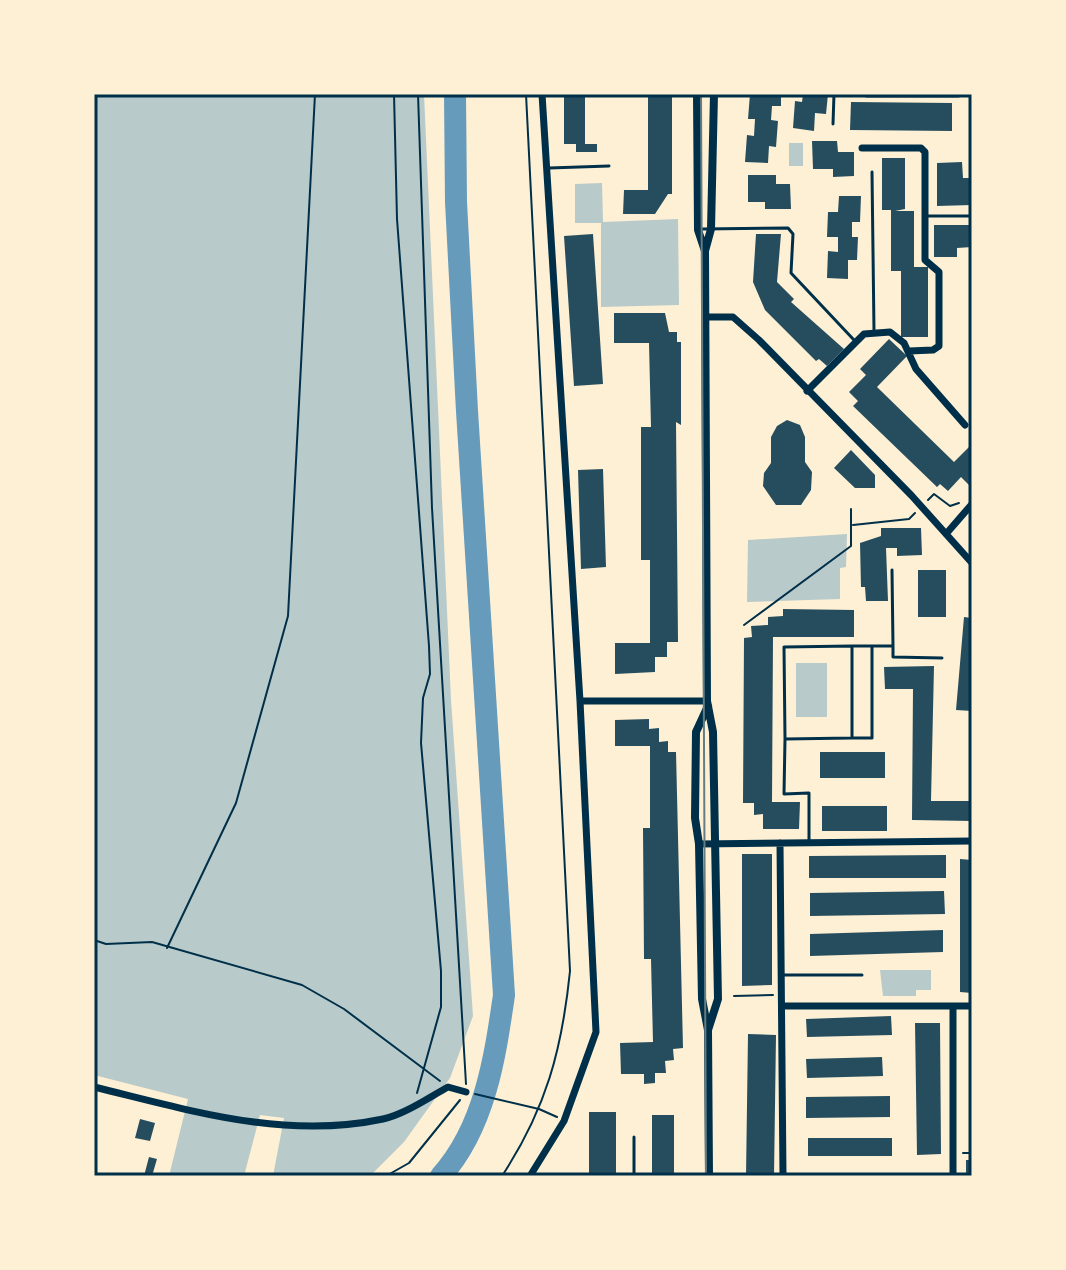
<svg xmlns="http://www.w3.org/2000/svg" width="1066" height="1270" font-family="'Sofia Sans Condensed',sans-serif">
<rect width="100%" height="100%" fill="#fdf0d5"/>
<path fill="#b9caca" d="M94,94H424L451,700L473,1016L450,1078L404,1142L370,1176H273L284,1118L260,1115L244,1176H169L188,1099L94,1075Z
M789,143H803V166H789Z
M602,183L603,222L678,219L679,305L601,307V223H575V184Z
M847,534L846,567L840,568V599L747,602L748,540Z
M796,663H827V717H796Z
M880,970H931V990H916V996H883Z
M969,1015H972V1108H969Z"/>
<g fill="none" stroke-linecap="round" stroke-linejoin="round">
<path stroke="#669bbc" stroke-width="22" d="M441,1176C485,1127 495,1057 504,995L467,411L456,202L455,94"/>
</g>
<path fill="#264d5e" d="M564,94H585V144H597V152H576V144H564Z
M648,94H672V194H668L655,214H623L624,190H648Z
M750,94H781V106H772L771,120L778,121L776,147L769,146L768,163L745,162L747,135L754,136L755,119H748Z
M803,94H828L826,114L815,113L814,131L793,128L795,101L802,102Z
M851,102L952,103V131L850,130Z
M812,141H837L838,152H854V176L833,177V169H813Z
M882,158H905V209L895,211H914V267H928V337H901V271H891V210H882Z
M962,162L963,178H972V205L937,206V163Z
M748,175H776V184H790L791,209H765V202H748Z
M839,196H861L860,222H852V237H858L857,260H848V279L827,278L828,251L838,252V237H827L828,212H838Z
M934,225H972V247L957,248V257H934Z
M593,234L603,384L574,386L564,236Z
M756,234H781L777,282L794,299L791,302L844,349L827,366L819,359L816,361L765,310L753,282Z
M614,313H665L669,332H677V342H681V425L676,422L678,642H667V657H655V672L615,674V643H650V560H641V427H651L649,343H614Z
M889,339L907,356L877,387L954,462L972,444V488L961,477L948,491L940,484L937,487L853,406L858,401L849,392L866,375L860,369Z
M787,420L800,425L805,437V462L812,472L811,490L801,505H776L763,486L764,473L771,463V437L777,426Z
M851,450L875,475V488H855L834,468Z
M603,469L606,567L581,569L578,470Z
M881,528H921L922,555L897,556V548H886L888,601H866L865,587H861L860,543L881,536Z
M918,570H946V617H918Z
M783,609L854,610V637H773L772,802H800L799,829H763V814L754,815V803H743L744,638L752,637L751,626L768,625V617L783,616Z
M964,617L972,618V711L956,710Z
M934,666L931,801H972V821L912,820L913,689H885L884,667Z
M649,719V729L659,728V742L668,741V752H676L683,1048L673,1049L674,1060L665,1061L666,1073H655V1083L644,1084V1074H621L620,1043L653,1042L651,959H644L643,828H650V746H615V720Z
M820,752H885V778H820Z
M822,806H887V831H822Z
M742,854H772V985L742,986Z
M946,855V878H809V856Z
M960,859L972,860V993L960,992Z
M944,891L945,914L810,916V893Z
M943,930V952L810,956V934Z
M891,1016L892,1035L807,1037L806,1019Z
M915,1023H940L941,1154L917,1155Z
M748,1034L776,1035L774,1176H746Z
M882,1057L883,1076L807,1078L806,1059Z
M890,1096V1117L806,1118V1097Z
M589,1112H616V1176H589Z
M652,1115H674V1176H652Z
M140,1119L155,1123L150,1141L135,1138Z
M808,1138H892V1156H808Z
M149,1157L157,1159L152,1176H144Z
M966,1160H972V1176H966Z"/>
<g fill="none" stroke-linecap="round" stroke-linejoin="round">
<path stroke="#003049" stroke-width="2" d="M394,94L397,219L429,646L430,674L423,698L421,743L441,971V1007L417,1093
M418,94L432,508L466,1084
M928,500L934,494L950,506L959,503
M853,525L909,519L915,513
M744,625L851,546V509
M94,940L106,944L152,942L302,985L344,1009L440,1081
M167,948L236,803L288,616L315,94
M734,996L773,995
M475,1094L539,1109L557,1117
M963,1153H972
M386,1176L409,1163L460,1100
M502,1176C546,1109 562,1050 570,971L526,94"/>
<path stroke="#003049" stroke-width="3" d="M833,124L834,94
M549,168L609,166
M872,172L874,331
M928,216H972
M702,229L788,228L793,234L791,273L854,340
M892,570L893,646
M852,738H872V646
M785,739L784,647L852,646
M809,842V793L784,794L785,739L852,738V646H893V657L942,658
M782,975H862
M634,1137V1176"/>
<path stroke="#003049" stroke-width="7" d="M867,94H958
M862,148H921L925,152V260L939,272V346L933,350L909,351
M705,317H733L759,340L912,496L972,563
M807,391L864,334L890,332L904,343L916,369L965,425
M946,534L972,504
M580,701H707
M780,843L783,1176
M699,844L972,841
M783,1006H972
M953,1006V1176
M94,1087C189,1110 284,1140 383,1119C405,1114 428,1098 448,1087L466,1092
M530,1176L564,1121L596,1032L580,701L542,94"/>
<path stroke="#003049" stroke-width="8" d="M697,94L698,230L705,251
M708,706L696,732L695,818L699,844L702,999L708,1030L709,1176
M708,1030L718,999L713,732L707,701L705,251L711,229L714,94"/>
<path stroke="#657d81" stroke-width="2" d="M701,94L706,1176"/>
</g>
<rect width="1066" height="1270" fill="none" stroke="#fdf0d5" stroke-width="192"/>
<rect x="96" y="96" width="874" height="1078" fill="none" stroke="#003049" stroke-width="3"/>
</svg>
